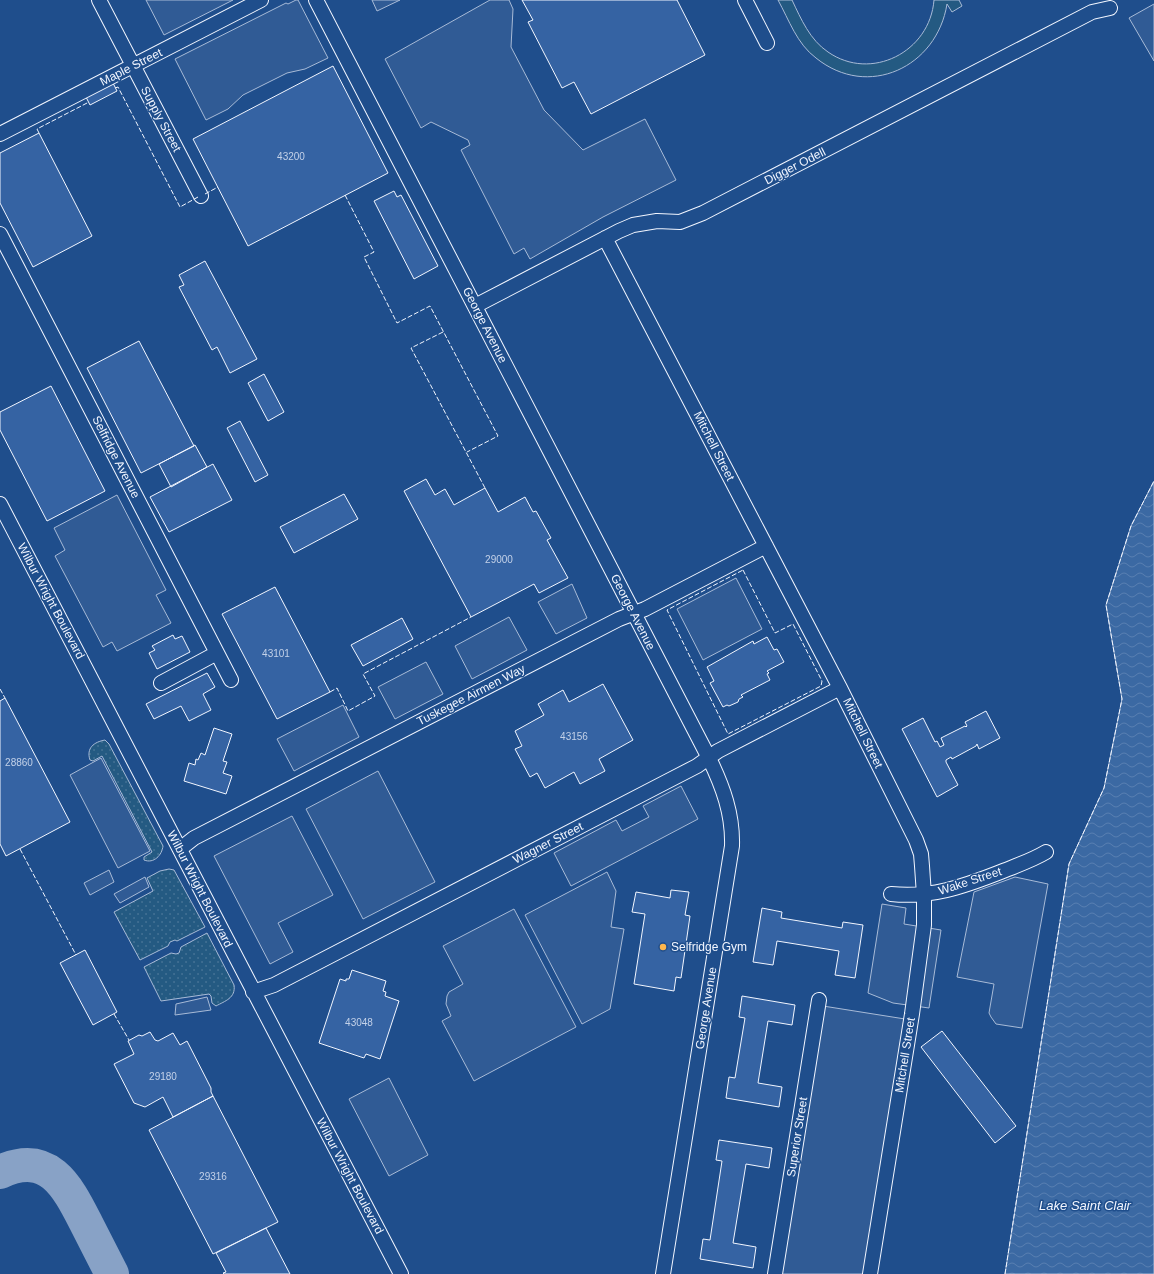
<svg xmlns="http://www.w3.org/2000/svg" width="1154" height="1274" font-family="Helvetica,sans-serif">
<defs>
<pattern id="grass-dots" width="8" height="8" patternUnits="userSpaceOnUse"><rect width="8" height="8" fill="#245a82"/><path d="M2 2h.1M6 6h.1" fill="none" stroke="#447295" stroke-width="1.8" stroke-linecap="round"/></pattern>
<pattern id="water-waves" width="16" height="10" patternUnits="userSpaceOnUse"><rect width="16" height="10" fill="#3b69a3"/><path d="M0 5q4-4 8 0t8 0" fill="none" stroke="#587fb1"/></pattern>
</defs>
<rect width="100%" height="100%" fill="#1f4e8c"/>
<path fill="url(#grass-dots)" stroke="#a8bbd7" d="M105,740L109,744L163,846C162,855 154,864 144,860V857L152,852L102,756L93,761L90,760C86,748 94,742 105,740Z
M169,869L174,870L205,927L177,941L175,940L170,942L168,946L140,960L114,912L153,891L147,878L160,871Z
M207,933L234,985C236,998 225,1001 216,1006L212,1003L211,996L209,994L161,1001L144,967L171,953L176,954L179,953L181,947Z"/>
<path fill="#245a82" stroke="#a8bbd7" d="M778,0H792C801,19 810,40 828,52C871,82 930,52 934,0H959L962,6L952,12L947,4C937,67 868,100 816,58C797,44 789,20 778,0Z"/>
<path fill="#305b95" stroke="#a8bbd7" d="M146,0H233L164,35Z
M296,0H298L328,58L305,69L287,73L243,95L228,109L206,120L175,59L286,3L288,4Z
M372,0H400L377,11Z
M490,0H509L513,9L511,47L544,110L583,150L645,119L676,180L603,217L530,259L524,248L514,254L461,150L470,145L468,140L431,122L421,128L385,59Z
M1154,4V61L1129,18Z
M117,495L166,590L156,595L171,623L117,651L112,642L103,647L55,556L65,550L54,528Z
M736,578L762,629L703,660L677,609Z
M572,584L587,618L556,634L538,602Z
M509,617L527,650L472,679L455,646Z
M426,662L443,694L395,719L378,687Z
M343,705L359,737L294,771L277,739Z
M101,758L150,851L118,868L70,775Z
M378,771L435,882L363,919L306,809Z
M681,786L698,819L571,886L554,853L616,820L622,831L649,817L643,806Z
M292,816L333,895L278,923L293,952L270,964L214,856Z
M109,870L114,882L90,895L84,883Z
M607,872L616,891L611,927L624,929L610,1009L582,1024L525,915Z
M145,877L149,887L120,903L114,894Z
M1015,877L1048,884L1022,1028L996,1024L991,1017L989,1013L994,984L957,977L974,892Z
M882,904L906,908L904,924L941,930L929,1008L893,1003L868,993Z
M514,909L576,1027L474,1081L442,1021L451,1016L446,1004L447,996L449,992L463,984L443,946Z
M207,997L211,1010L175,1015L176,1004Z
M823,1006L905,1019L864,1274H780Z
M389,1078L428,1155L389,1176L349,1099Z"/>
<path fill="url(#water-waves)" stroke="#a8bbd7" d="M1154,481V1274H1005L1069,864L1104,788L1122,699L1106,605L1131,526Z"/>
<g fill="none" stroke-linecap="round" stroke-linejoin="round">
<path stroke="#88a2c6" stroke-width="34" d="M0,1172C50,1149 68,1188 87,1225C95,1241 104,1258 112,1274"/>
</g>
<path fill="#3563a3" stroke="#f2f6ff" d="M522,0H677L705,55L591,114L574,82L562,88L528,22L533,20Z
M333,66L388,173L248,246L193,139Z
M113,83L117,91L90,105L86,97Z
M39,133L92,236L33,267L0,203V153Z
M394,191L397,197L401,195L438,266L414,279L374,201Z
M205,261L257,359L230,373L217,347L212,350L179,287L184,285L179,275Z
M139,341L194,446L141,473L87,368Z
M264,374L284,412L268,421L248,383Z
M51,386L105,491L47,521L0,430V412Z
M240,421L268,475L255,482L227,428Z
M195,445L207,467L171,487L159,464Z
M213,464L232,500L169,532L150,497Z
M426,479L435,495L445,489L454,505L485,488L498,512L525,497L533,512L536,511L551,538L547,540L568,578L539,593L534,584L471,617L404,491Z
M344,494L358,519L294,553L280,527Z
M275,587L330,692L277,719L222,614Z
M402,618L413,639L363,666L351,645Z
M173,635L175,639L182,636L190,652L157,669L149,653L155,650L152,646Z
M767,637L774,650L777,649L784,662L767,671L769,673L767,674L770,680L741,695L743,697L739,699L738,702L729,706L727,705L723,707L710,683L714,681L707,667L753,641L754,644Z
M207,673L215,687L203,694L211,710L189,721L181,706L154,719L146,704Z
M603,684L633,740L599,759L605,771L580,784L574,772L545,788L537,773L530,777L515,749L522,746L515,731L544,715L538,704L563,690L569,702Z
M5,698L70,822L6,856L0,844V701Z
M986,711L1000,738L979,749L977,744L976,746L952,759L951,757L946,760V762L958,785L937,797L902,729L923,718L935,742L937,741L940,747L944,745L941,738L965,726L966,727L967,726L965,722Z
M214,728L232,734L223,761L227,762L223,773L232,776L226,794L184,781L189,763L195,765L196,759L198,760L201,753L205,755Z
M671,890L689,892L685,915L690,916L681,978L676,977L674,991L634,984L645,914L632,912L636,892L670,898Z
M762,908L782,912L781,918L842,928L843,922L863,925L855,978L835,975L839,951L777,941L773,965L753,962Z
M85,950L117,1012L93,1025L60,963Z
M352,970L386,981L383,991L386,992L385,996L399,1001L380,1059L366,1054L364,1058L319,1043L340,979L346,981V979H349Z
M742,996L795,1005L792,1025L768,1021L758,1083L782,1087L779,1107L726,1098L729,1077L735,1078L745,1018L739,1017Z
M942,1031L1016,1126L995,1143L921,1047Z
M150,1032L155,1040L158,1041L173,1033L180,1045L187,1041L211,1088V1092L213,1096L173,1117L163,1097L145,1107L134,1103L114,1064L134,1054L128,1041L139,1035L142,1036Z
M213,1096L278,1222L213,1254L149,1130Z
M719,1140L772,1148L769,1168L746,1164L733,1243L756,1247L753,1268L700,1259L703,1239L710,1240L722,1161L716,1160Z
M266,1228L290,1274H224L223,1273L226,1272L216,1253Z"/>
<g fill="none" stroke-linecap="round" stroke-linejoin="round">
<g stroke="#f2f6ff" stroke-width="16">
<path id="minor" d="M99,0L201,196
M316,0L709,758C723,787 733,814 732,846L663,1274
M745,0L767,43
M0,134L261,0
M0,234L231,680
M605,238L840,688L916,840L921,854L922,866L924,895V925L912,1014L870,1274
M475,306L619,231L633,225L657,221L680,222L703,213L1092,12L1110,8
M0,504L401,1274
M161,683L217,653
M180,849L194,838L619,619L645,609L766,546
M891,894C931,898 962,887 998,873C1015,866 1031,861 1046,852
M253,992L274,985L666,782L697,766L718,751L840,688
M775,1274L819,1000"/>
</g>
<use href="#minor" stroke="#1f4e8c" stroke-width="14"/>
<path stroke="#f2f6ff" stroke-width="1" stroke-dasharray="5 2" stroke-linecap="butt" d="M115,88L118,87L180,207L198,197
M39,133L37,129L89,102
M205,194L218,187
M345,195L374,252L364,257L397,323L430,306L498,436L467,452
M443,332L411,348L485,488
M743,570L775,633L793,624L822,681L821,686L728,734L667,610Z
M0,689L5,698
M330,692L337,688L348,711L375,696L363,674L471,617
M20,849L76,955
M114,1014L129,1040
M1005,1274L1069,864L1104,788L1122,699L1106,605L1131,526L1154,481"/>
</g>
<circle fill="#ffb74d" stroke="#1f4e8c" stroke-width="1.5" cx="663" cy="947" r="4"/>
<g text-anchor="middle" stroke-width="3" stroke-linejoin="round" paint-order="stroke">
<g font-size="10" fill="#c3d1e8">
<text x="291" y="160">43200</text>
<text x="499" y="563">29000</text>
<text x="276" y="657">43101</text>
<text x="574" y="740">43156</text>
<text x="19" y="766">28860</text>
<text x="359" y="1026">43048</text>
<text x="163" y="1080">29180</text>
<text x="213" y="1180">29316</text>
</g>
<g font-size="12" fill="#f2f6ff" stroke="#1f4e8c">
<text transform="translate(131 67) rotate(-27)" y="4">Maple Street</text>
<text transform="translate(161 119) rotate(62)" y="4">Supply Street</text>
<text transform="translate(795 166) rotate(-27)" y="4">Digger Odell</text>
<text transform="translate(485 325) rotate(63)" y="4">George Avenue</text>
<text transform="translate(714 446) rotate(63)" y="4">Mitchell Street</text>
<text transform="translate(116 457) rotate(63)" y="4">Selfridge Avenue</text>
<text transform="translate(51 601) rotate(62)" y="4">Wilbur Wright Boulevard</text>
<text transform="translate(633 612) rotate(63)" y="4">George Avenue</text>
<text transform="translate(471 695) rotate(-27)" y="4">Tuskegee Airmen Way</text>
<text transform="translate(863 733) rotate(64)" y="4">Mitchell Street</text>
<text transform="translate(548 843) rotate(-27)" y="4">Wagner Street</text>
<text transform="translate(970 881) rotate(-18)" y="4">Wake Street</text>
<text transform="translate(200 889) rotate(63)" y="4">Wilbur Wright Boulevard</text>
<text transform="translate(706 1008) rotate(-81)" y="4">George Avenue</text>
<text transform="translate(905 1055) rotate(-81)" y="4">Mitchell Street</text>
<text transform="translate(797 1137) rotate(-81)" y="4">Superior Street</text>
<text transform="translate(350 1176) rotate(62)" y="4">Wilbur Wright Boulevard</text>
</g>
<g font-size="12" fill="#f2f6ff" stroke="#1f4e8c" text-anchor="start">
<text x="671" y="951">Selfridge Gym</text>
</g>
<g font-size="13" font-style="italic" fill="#f2f6ff" stroke="#1f4e8c">
<text x="1085" y="1210">Lake Saint Clair</text>
</g>
</g>
</svg>
